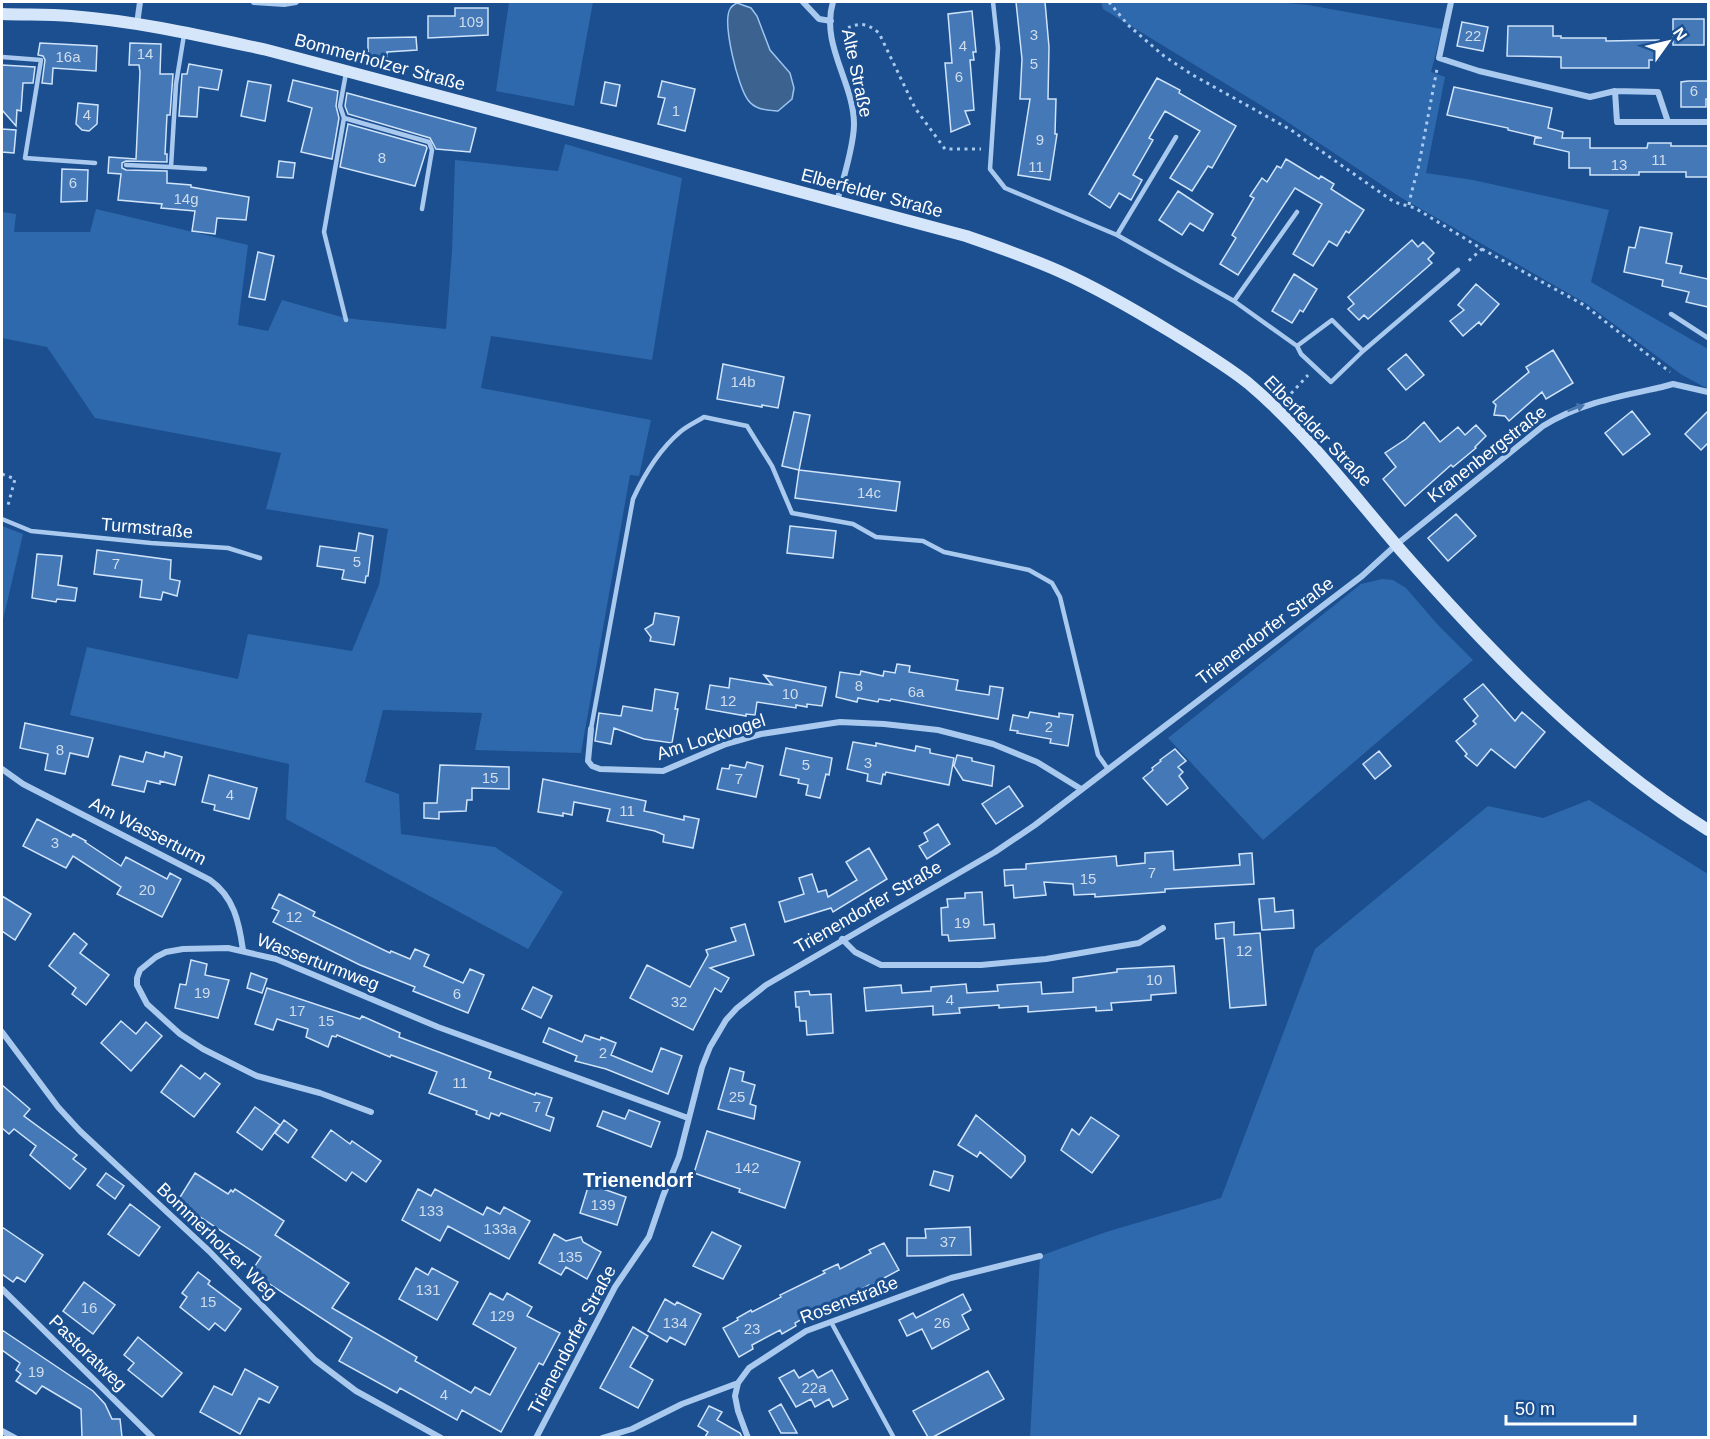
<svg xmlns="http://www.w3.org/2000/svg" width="1710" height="1439" font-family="Arial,sans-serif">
<rect width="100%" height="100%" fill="#1b4f8f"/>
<path fill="#2e69ad" d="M509,2H593L574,106L496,91Z
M1101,2H1277L1308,5L1442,29L1431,72L1445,77L1426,173L1473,180L1609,210L1591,282L1708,349V389L1682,375L1587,304L1400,197L1280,117L1103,9Z
M565,144L682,178L652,360L491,336L481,388L651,420L639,476L630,475L581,753L475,750L482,713L383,710L365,782L399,794L401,834L495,847L563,892L528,949L286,819L289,764L70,715L87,647L238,679L248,634L352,651L379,585L388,529L266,509L281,453L95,418L47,347L2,338V212L16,214L14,232H90L96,209L248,245L238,325L268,331L282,300L345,318L446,329L452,251L455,160L558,171Z
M2,526L23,534L2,624Z
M1382,579L1393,580L1406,588L1438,625L1473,660L1263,840L1168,738L1361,584Z
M1589,800L1708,874V1437L1030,1438L1040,1256L1106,1232L1221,1198L1315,949L1488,806L1543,818Z"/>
<path fill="#3c6290" stroke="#9cc4f0" stroke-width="1.5" d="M737,3L751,8L757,16L770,50L790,73L794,88L792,99L778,111C767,110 755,110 748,100C738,87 722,23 730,9C731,7 735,4 737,3Z"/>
<path fill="#4478b7" stroke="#cfe3fa" stroke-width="1.5" d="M1016,2H1045L1049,47L1048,99H1056L1055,134H1057L1050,180L1018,175L1030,99H1020L1022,59Z
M455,8H488V35L428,38V16H455Z
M972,11L976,52H973L974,60H970L974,110L965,111L970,124L951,132L945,63H952L948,14Z
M1673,19H1704V45H1673Z
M1462,22L1488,27L1483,51L1457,46Z
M1508,26H1553V36H1561V38H1606V41L1659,40V60H1649V68H1561V57L1507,56Z
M416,37L417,50L387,52V59H368V38Z
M40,43L97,46L96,71L53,68L52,84L42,83L45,60L43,56L38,55Z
M130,43L161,44L160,74H173L170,115H167L165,154H167V162L126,161L122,163V168L126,170L167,171V183L191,185V187L249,197L246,220L217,218L215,234L192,231L195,211L161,208L162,204L118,200L121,174L108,173L109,157L136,159L140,72L139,65H129Z
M189,64L222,70L218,90L199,87L197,117L179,116L182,74H187Z
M2,65L35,67L33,83H23L21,111L17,110L16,126L2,110Z
M1157,78L1180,90L1179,93L1236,126L1212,168L1208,166L1192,191L1170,178L1200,131L1165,111L1149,138L1153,140L1133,175L1142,180L1131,200L1119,193L1110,208L1089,194Z
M293,80L338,91L336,106L339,118L332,159L301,152L312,108L288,101Z
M248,81L271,85L265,121L241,116Z
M662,81L695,89L685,131L658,124L665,98L658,97Z
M1688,81H1708V99H1706V107H1681V82Z
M605,82L620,85L616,106L601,103Z
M1454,87L1552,108L1548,128L1563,132L1562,138H1590V148H1647L1648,143H1671V146H1708V177H1686V172H1639V175H1590V168H1569V152L1534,144L1535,138H1542L1508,130V128L1447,115Z
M347,93L476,128L470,152L436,149L430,138L348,114L345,106Z
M78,103L98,105L97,124L89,131L82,130L76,124Z
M348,124L426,146L427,148L415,186L340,167Z
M2,129L16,130L14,153L2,152Z
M1286,159L1319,179L1321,176L1334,184L1331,189L1364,210L1349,233L1346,231L1337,246L1329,241L1313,266L1293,254L1322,204L1295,188L1238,275L1220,264L1236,238L1232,235L1254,198L1250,196L1262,178L1267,182L1277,166L1281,168Z
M279,161L295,163L293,178L277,177Z
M62,169L88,170L87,201L61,202Z
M1178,191L1213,214L1203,231L1190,223L1182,235L1159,220Z
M1640,227L1672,233L1666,263L1682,266L1680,273L1708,279V307L1686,302L1689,292L1662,286L1663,280L1624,272L1629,247L1635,248Z
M1412,240L1418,247L1423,242L1434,253L1428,259L1432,263L1368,319L1364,315L1359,320L1348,309L1354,304L1348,297Z
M258,252L274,256L265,300L249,297Z
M1294,274L1317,289L1303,312L1300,310L1292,323L1272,311Z
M1476,284L1499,304L1481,325L1479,322L1463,336L1450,321L1464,310L1458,305Z
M1553,350L1573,383L1546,399L1542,392L1509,421L1505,416L1494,415L1496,405L1493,402L1529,372L1526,367Z
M1406,354L1424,375L1406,390L1388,369Z
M723,364L784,377L778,408L762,405V407L717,399Z
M1632,411L1650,434L1623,455L1605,433Z
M1708,411V443L1701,450L1685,434Z
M794,412L810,415L799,470L782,466Z
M1424,422L1440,442L1458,427L1465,435L1476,425L1486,436L1475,447L1476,448L1453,467L1451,465L1405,506L1383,479L1396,467L1385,453L1406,439Z
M799,470L900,482L896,511L795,498Z
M1456,514L1476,536L1448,561L1428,538Z
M790,526L836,531L833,558L787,553Z
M359,533L373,536L368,576H366L365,583L342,579L344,570L317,566L320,546L356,551Z
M97,550L171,560L170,579L180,581L177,596L163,592L161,600L140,597L142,580L94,574Z
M37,554L62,556L58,585L77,588L75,601L57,599L56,602L32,598Z
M655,613L679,617L674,645L650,641L651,637L645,629L653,624Z
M897,664L910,666L909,672L958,680L956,690L989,695L990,686L1003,688L998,719L891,699L890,701L879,699L878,702L858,698L857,702L836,697L840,672L860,675L861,671L883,676L884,671L895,673Z
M764,675L826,687L822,706L807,704V707L796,705V708L757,702L755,715L746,714V716L706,709L710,685L729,688L730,678L772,685Z
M1483,684L1515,721L1522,712L1545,732L1515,768L1491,749L1477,766L1465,756L1467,754L1456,741L1476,724L1473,721L1478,716L1464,699Z
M655,689L678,693L675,709H678L672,743L644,739L614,728L611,744L595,741L599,713L621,716L623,706L652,711Z
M1030,712L1059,717V713L1073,715L1068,746L1050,743L1051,739L1017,733L1018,731L1010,730L1013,715L1028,718Z
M25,723L93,738L88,757L70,753L65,774L45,770L48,754L20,748Z
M853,742L876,746V743L915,751L916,746L930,749V753L954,758L949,785L886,772L885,775L883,774L881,784L867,781L868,774L847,769Z
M786,748L832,758L829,775L826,774L820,798L806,795L808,785L798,783L799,779L780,775Z
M1175,749L1186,761L1178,767L1183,772L1179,776L1188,788L1167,805L1143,778L1153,770L1152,768L1161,761L1160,760Z
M1379,751L1391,766L1375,779L1363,764Z
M146,752L164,757L165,752L182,757L175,785L160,781V784L147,781L144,792L112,785L120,756L143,762Z
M957,755L972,758V761L994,766L992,786L963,780L954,766Z
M747,762L763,766L756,797L717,789L722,768L729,769L730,765L745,768Z
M440,765L509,767V789L472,788V800H467L466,811L439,812V819L424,818V803H437Z
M209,775L257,788L249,819L214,810L215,805L202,802Z
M543,779L646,801L644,811L684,820V816L699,819L693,848L663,842L664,835L655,831L607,821L610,809L574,802L572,815L563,813V816L538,812Z
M1009,786L1023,806L996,824L982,804Z
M37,819L71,837L73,834L86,841L85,842L121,866L126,857L167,879L170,873L181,879L162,917L117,894L121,887L73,856L66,868L23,846Z
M938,824L950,844L927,859L919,846L928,841L924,833Z
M869,848L887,879L833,912L831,908L785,922L779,902L804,894L799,878L812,874L818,892L826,890L828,897L857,880L846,862Z
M1173,851L1174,870L1240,865L1239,854L1252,853L1254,884L1165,889V892L1095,897V894L1074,895L1073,884L1044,882L1046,895L1014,898L1013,885L1005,886L1004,870L1026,869V864L1116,856L1117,866L1145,863V853Z
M982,892L984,925L994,924L995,938L949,941L948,935H942L941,908L948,907L947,899L965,898V893Z
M279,894L315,912L313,916L390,953L391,951L410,959L415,949L429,955L424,966L463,983L470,969L484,975L468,1013L413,991L415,987L360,965L273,922L279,911L272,908Z
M2,896L31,914L15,940L2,931Z
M1274,898L1275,912L1293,910L1294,928L1262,930L1259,899Z
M1234,922V935L1260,933L1266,1005L1230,1008L1224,938L1216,939L1215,924Z
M745,924L754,955L710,968L729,978L721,992L715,988L693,1030L630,998L647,965L690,987L708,955L706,950L736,941L731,928Z
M74,933L87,944L80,953L109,975L86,1005L72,994L76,988L49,966Z
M191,960L207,964L205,975L229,980L218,1018L175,1008L180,984L186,985Z
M1174,966L1176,993L1151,995V1000L1111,1003L1112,1010L1096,1011V1007L1028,1012V1006L999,1008V1005L959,1008L960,1013L933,1015V1006L866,1011L864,988L901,985L902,993L931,991V987L966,984L967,993L998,991L997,985L1041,982L1042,994L1058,993L1073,992V978L1117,972V969Z
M251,973L267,979L262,993L247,988Z
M533,987L552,996L541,1018L522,1009Z
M267,988L360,1019L362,1016L400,1033L399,1037L491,1072L489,1078L535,1095L536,1093L552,1098L546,1115L554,1118L550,1131L501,1113L499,1116L491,1113L489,1119L476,1114L477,1111L429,1093L437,1072L391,1055L390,1057L337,1035L336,1037L332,1036L328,1047L306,1037L308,1029L277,1019L273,1030L255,1024Z
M809,991L810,995L831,994L833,1033L807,1035L806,1021H800L799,1007H796L795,992Z
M121,1021L136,1034L146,1022L162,1036L131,1071L101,1043Z
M549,1028L582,1042L585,1035L600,1040L601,1037L616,1043L611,1055L652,1072L661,1048L682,1056L668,1094L606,1069L575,1061L577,1056L543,1042Z
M181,1065L200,1079L205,1073L220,1084L194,1117L161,1092Z
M730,1068L744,1072L742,1081L755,1085L750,1104L756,1106L754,1119L718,1109Z
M2,1085L30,1109L24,1116L77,1155L73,1159L86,1169L70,1189L30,1155L36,1146L14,1129L9,1134L2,1128Z
M255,1107L280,1125L262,1150L237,1132Z
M629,1110L660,1122L651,1147L597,1126L603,1111L625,1119Z
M976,1115L1025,1156V1161L1011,1178L980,1152L977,1157L958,1145Z
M1091,1117L1119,1136L1092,1173L1061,1150L1072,1129L1079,1135Z
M284,1120L297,1130L288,1143L275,1133Z
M331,1130L350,1144L352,1141L381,1161L366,1182L352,1172L346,1181L312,1157Z
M707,1131L800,1162L785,1208L739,1192L740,1189L694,1173Z
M934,1171L953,1176L949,1191L930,1185Z
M106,1173L124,1186L115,1199L97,1185Z
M195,1173L228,1194L231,1190L233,1192L235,1189L284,1221L275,1235L349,1283L332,1308L417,1357L415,1361L471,1393L475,1387L490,1395L516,1348L473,1324L490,1293L503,1300L507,1293L532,1307L527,1316L560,1333L543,1365L539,1363L501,1432L462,1410L457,1420L400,1388L397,1393L339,1361L352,1338L251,1272L261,1257L177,1202Z
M589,1184L626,1197L617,1225L580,1213Z
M418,1189L431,1196L435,1189L483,1215L487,1207L500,1214L504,1207L530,1221L509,1259L448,1226L440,1241L402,1220Z
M130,1204L160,1227L139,1256L108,1234Z
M2,1227L43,1255L25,1282L17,1277L13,1282L2,1274Z
M970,1227L971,1255L907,1256V1238H926L925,1229Z
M712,1232L741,1246L723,1279L693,1266Z
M554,1234L566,1241L581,1237L583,1242L601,1252L587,1279L566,1267L561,1275L539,1263Z
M884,1243L899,1270L884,1278L886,1281L871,1289L869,1285L825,1310L823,1307L795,1323L796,1326L782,1334L780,1330L752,1345L753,1349L739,1357L723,1328L738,1320L737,1318L751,1310L752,1312L781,1297L780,1295L825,1273L823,1271L838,1264L840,1269L871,1253L869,1250Z
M416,1268L428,1275L432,1268L458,1282L437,1320L399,1299Z
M198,1272L210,1281L208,1284L241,1309L225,1331L215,1323L209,1330L180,1307L187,1297L182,1293Z
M84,1282L115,1305L93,1334L63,1311Z
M963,1294L971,1310L962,1315L969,1329L932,1349L922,1329L907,1336L899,1320L913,1313L916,1318Z
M665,1299L675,1305L677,1302L701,1314L685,1345L670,1337L667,1342L648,1331Z
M633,1327L648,1336L630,1367L653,1380L638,1408L600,1388Z
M2,1330L93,1391L105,1404L112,1419H120L122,1437H82L81,1409L44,1387L42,1386L36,1394L16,1381L21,1374L16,1370L20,1363L2,1350Z
M138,1337L182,1373L162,1397L128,1370L134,1363L124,1355Z
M245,1369L278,1387L269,1403L259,1398L240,1434L200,1412L214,1386L232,1395Z
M794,1370L799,1378L813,1370L818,1378L832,1370L848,1399L833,1407L829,1399L815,1407L811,1399L796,1407L779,1378Z
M988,1371L1004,1399L933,1437H928L913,1411Z
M781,1404L797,1433H781L769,1411Z
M709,1406L722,1412L717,1420L740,1433L742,1437H705L708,1432L698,1426Z"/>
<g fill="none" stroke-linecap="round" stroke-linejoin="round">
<path stroke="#a9c9ee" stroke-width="3" stroke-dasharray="3 4.5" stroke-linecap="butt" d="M1109,2L1128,25L1164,56L1191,74L1291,130L1394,202L1415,208L1482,249L1466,263
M841,31C857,23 865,21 879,33L915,108L945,149H981
M1409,205C1411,191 1416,178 1419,164L1437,69
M1482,249L1584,305L1670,372
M1286,399L1308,375
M2,474L15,479L7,509"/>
<path stroke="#a9c9ee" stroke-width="4.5" d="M993,2L998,48L990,169L1005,188L1117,235L1234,301L1297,346L1301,354L1331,382L1363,351L1458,270
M184,35L176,84L171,167L205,169
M2,57L41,60L25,158L95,163
M344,118L429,142L432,150L422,209
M126,165L171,167
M1117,235L1176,137
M1234,301L1297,212
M1671,314L1708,338
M346,320L324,232L344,118L340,106L346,73
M1297,346L1332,320L1363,351
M2,519L31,531L151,543L228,548L260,558
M591,729L633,499C644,475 659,450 680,432C687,426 696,422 704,417L747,426L772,466L792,513L853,524L876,537L923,541L944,552L1029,570L1052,583L1060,597L1098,755L1108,769
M831,1322L894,1438"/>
<path stroke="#a9c9ee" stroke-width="6" d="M254,2L284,4L296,2
M803,2L819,19L831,21
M833,2C820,44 854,83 854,124C854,145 843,181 837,201
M1451,2L1439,58L1479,71L1590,97L1615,91L1658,92L1668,122H1708
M137,24L140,2
M1615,91L1617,122H1668
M591,729L588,761L592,766L600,769L663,771L726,744L761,734L840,722L884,724L938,730L993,744L1037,762L1081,789
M2,769L23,784L210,880C234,897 239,922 243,950
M842,939L855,952L881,965H981L1046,959L1139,943L1163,928
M2,1032L58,1107L80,1131L209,1251L315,1360L356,1391L441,1438
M371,1112L320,1093L257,1076L203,1049L180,1034L147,1004L137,985V978L140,970L156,957L166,952L183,949L228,948L276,959L438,1027L688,1118
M2,1289L153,1438
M2,1431L15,1438
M536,1438L615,1287L649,1237L663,1196L679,1157L702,1067L710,1047L726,1020L737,1008L766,985L995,852L1035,825L1362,576L1396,545L1543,426C1580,403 1621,396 1662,387L1673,384L1708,392
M602,1438L632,1429L682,1404L738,1383
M748,1438L738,1411L735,1396L738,1383L749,1368L806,1331L951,1278L1040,1256"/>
<path stroke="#d6e6fa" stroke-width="12" d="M2,14C25,15 48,14 71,16C137,21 202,36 267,50L966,236C998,247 1030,258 1061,272C1099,289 1135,310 1171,332C1197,348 1224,364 1248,383C1305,431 1350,491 1398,547C1490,652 1589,755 1708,830"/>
</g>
<defs><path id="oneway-solid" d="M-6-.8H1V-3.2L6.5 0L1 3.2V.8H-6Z" transform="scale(1.5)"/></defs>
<use fill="#4674ac" href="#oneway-solid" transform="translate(1576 408) rotate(-20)"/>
<g text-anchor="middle" stroke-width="6" stroke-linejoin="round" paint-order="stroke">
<g font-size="15" fill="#d0dded">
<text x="471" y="27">109</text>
<text x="1034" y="40">3</text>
<text x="1473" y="41">22</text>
<text x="963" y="51">4</text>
<text x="145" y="59">14</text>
<text x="68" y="62">16a</text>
<text x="1034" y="69">5</text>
<text x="959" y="82">6</text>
<text x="1694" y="96">6</text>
<text x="676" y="116">1</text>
<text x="87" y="120">4</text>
<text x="1040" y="145">9</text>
<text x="382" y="163">8</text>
<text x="1659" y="165">11</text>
<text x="1619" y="170">13</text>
<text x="1036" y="172">11</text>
<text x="73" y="188">6</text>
<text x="186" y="204">14g</text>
<text x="743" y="387">14b</text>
<text x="869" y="498">14c</text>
<text x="357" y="567">5</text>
<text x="116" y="569">7</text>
<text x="859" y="691">8</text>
<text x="916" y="697">6a</text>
<text x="790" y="699">10</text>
<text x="728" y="706">12</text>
<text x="1049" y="732">2</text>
<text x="60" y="755">8</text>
<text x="868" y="768">3</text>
<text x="806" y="770">5</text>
<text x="490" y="783">15</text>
<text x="739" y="784">7</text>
<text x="230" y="800">4</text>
<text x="627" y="816">11</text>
<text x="55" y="848">3</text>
<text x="1152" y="878">7</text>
<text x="1088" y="884">15</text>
<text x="147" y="895">20</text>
<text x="294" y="922">12</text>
<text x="962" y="928">19</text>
<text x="1244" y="956">12</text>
<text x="1154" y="985">10</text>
<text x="202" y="998">19</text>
<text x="457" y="999">6</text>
<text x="950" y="1005">4</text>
<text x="679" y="1007">32</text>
<text x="297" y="1016">17</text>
<text x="326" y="1026">15</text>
<text x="603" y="1058">2</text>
<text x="460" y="1088">11</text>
<text x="737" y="1102">25</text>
<text x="537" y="1112">7</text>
<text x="747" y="1173">142</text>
<text x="603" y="1210">139</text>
<text x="431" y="1216">133</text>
<text x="500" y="1234">133a</text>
<text x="948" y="1247">37</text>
<text x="570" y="1262">135</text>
<text x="428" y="1295">131</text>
<text x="208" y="1307">15</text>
<text x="89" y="1313">16</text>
<text x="502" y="1321">129</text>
<text x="675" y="1328">134</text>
<text x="942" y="1328">26</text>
<text x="752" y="1334">23</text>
<text x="36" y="1377">19</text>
<text x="814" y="1393">22a</text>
<text x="444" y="1400">4</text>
</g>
<g font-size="18" fill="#fff" stroke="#1b4f8f">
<text transform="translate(380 62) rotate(15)" y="6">Bommerholzer Straße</text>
<text transform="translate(857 73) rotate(78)" y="6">Alte Straße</text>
<text transform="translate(872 193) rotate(15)" y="6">Elberfelder Straße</text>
<text transform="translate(1318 431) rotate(46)" y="6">Elberfelder Straße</text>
<text transform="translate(1487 454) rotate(-38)" y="6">Kranenbergstraße</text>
<text transform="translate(147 528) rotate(5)" y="6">Turmstraße</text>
<text transform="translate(1265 631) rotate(-37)" y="6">Trienendorfer Straße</text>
<text transform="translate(711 737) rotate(-18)" y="6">Am Lockvogel</text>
<text transform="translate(148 831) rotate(27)" y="6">Am Wasserturm</text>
<text transform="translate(868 907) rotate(-30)" y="6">Trienendorfer Straße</text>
<text transform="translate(318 962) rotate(21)" y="6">Wasserturmweg</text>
<text transform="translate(217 1241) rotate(44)" y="6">Bommerholzer Weg</text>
<text transform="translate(849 1300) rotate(-21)" y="6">Rosenstraße</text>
<text transform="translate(572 1340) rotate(-62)" y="6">Trienendorfer Straße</text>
<text transform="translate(88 1353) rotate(44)" y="6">Pastoratweg</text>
</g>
<g font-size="20" font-weight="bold" fill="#fff" stroke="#1b4f8f">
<text x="638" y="1187">Trienendorf</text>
</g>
</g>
<rect width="1710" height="1439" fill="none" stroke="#ffffff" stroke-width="6"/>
<g transform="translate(1668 42) rotate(56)" stroke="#1b4f8f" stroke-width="4.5" paint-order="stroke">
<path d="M0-4.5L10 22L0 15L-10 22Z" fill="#ffffff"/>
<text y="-9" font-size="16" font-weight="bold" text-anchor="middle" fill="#ffffff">N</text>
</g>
<path d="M1506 1415v9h129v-9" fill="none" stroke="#ffffff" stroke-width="3"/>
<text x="1515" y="1415" font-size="18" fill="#ffffff" stroke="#1b4f8f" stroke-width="4.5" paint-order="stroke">50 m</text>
</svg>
